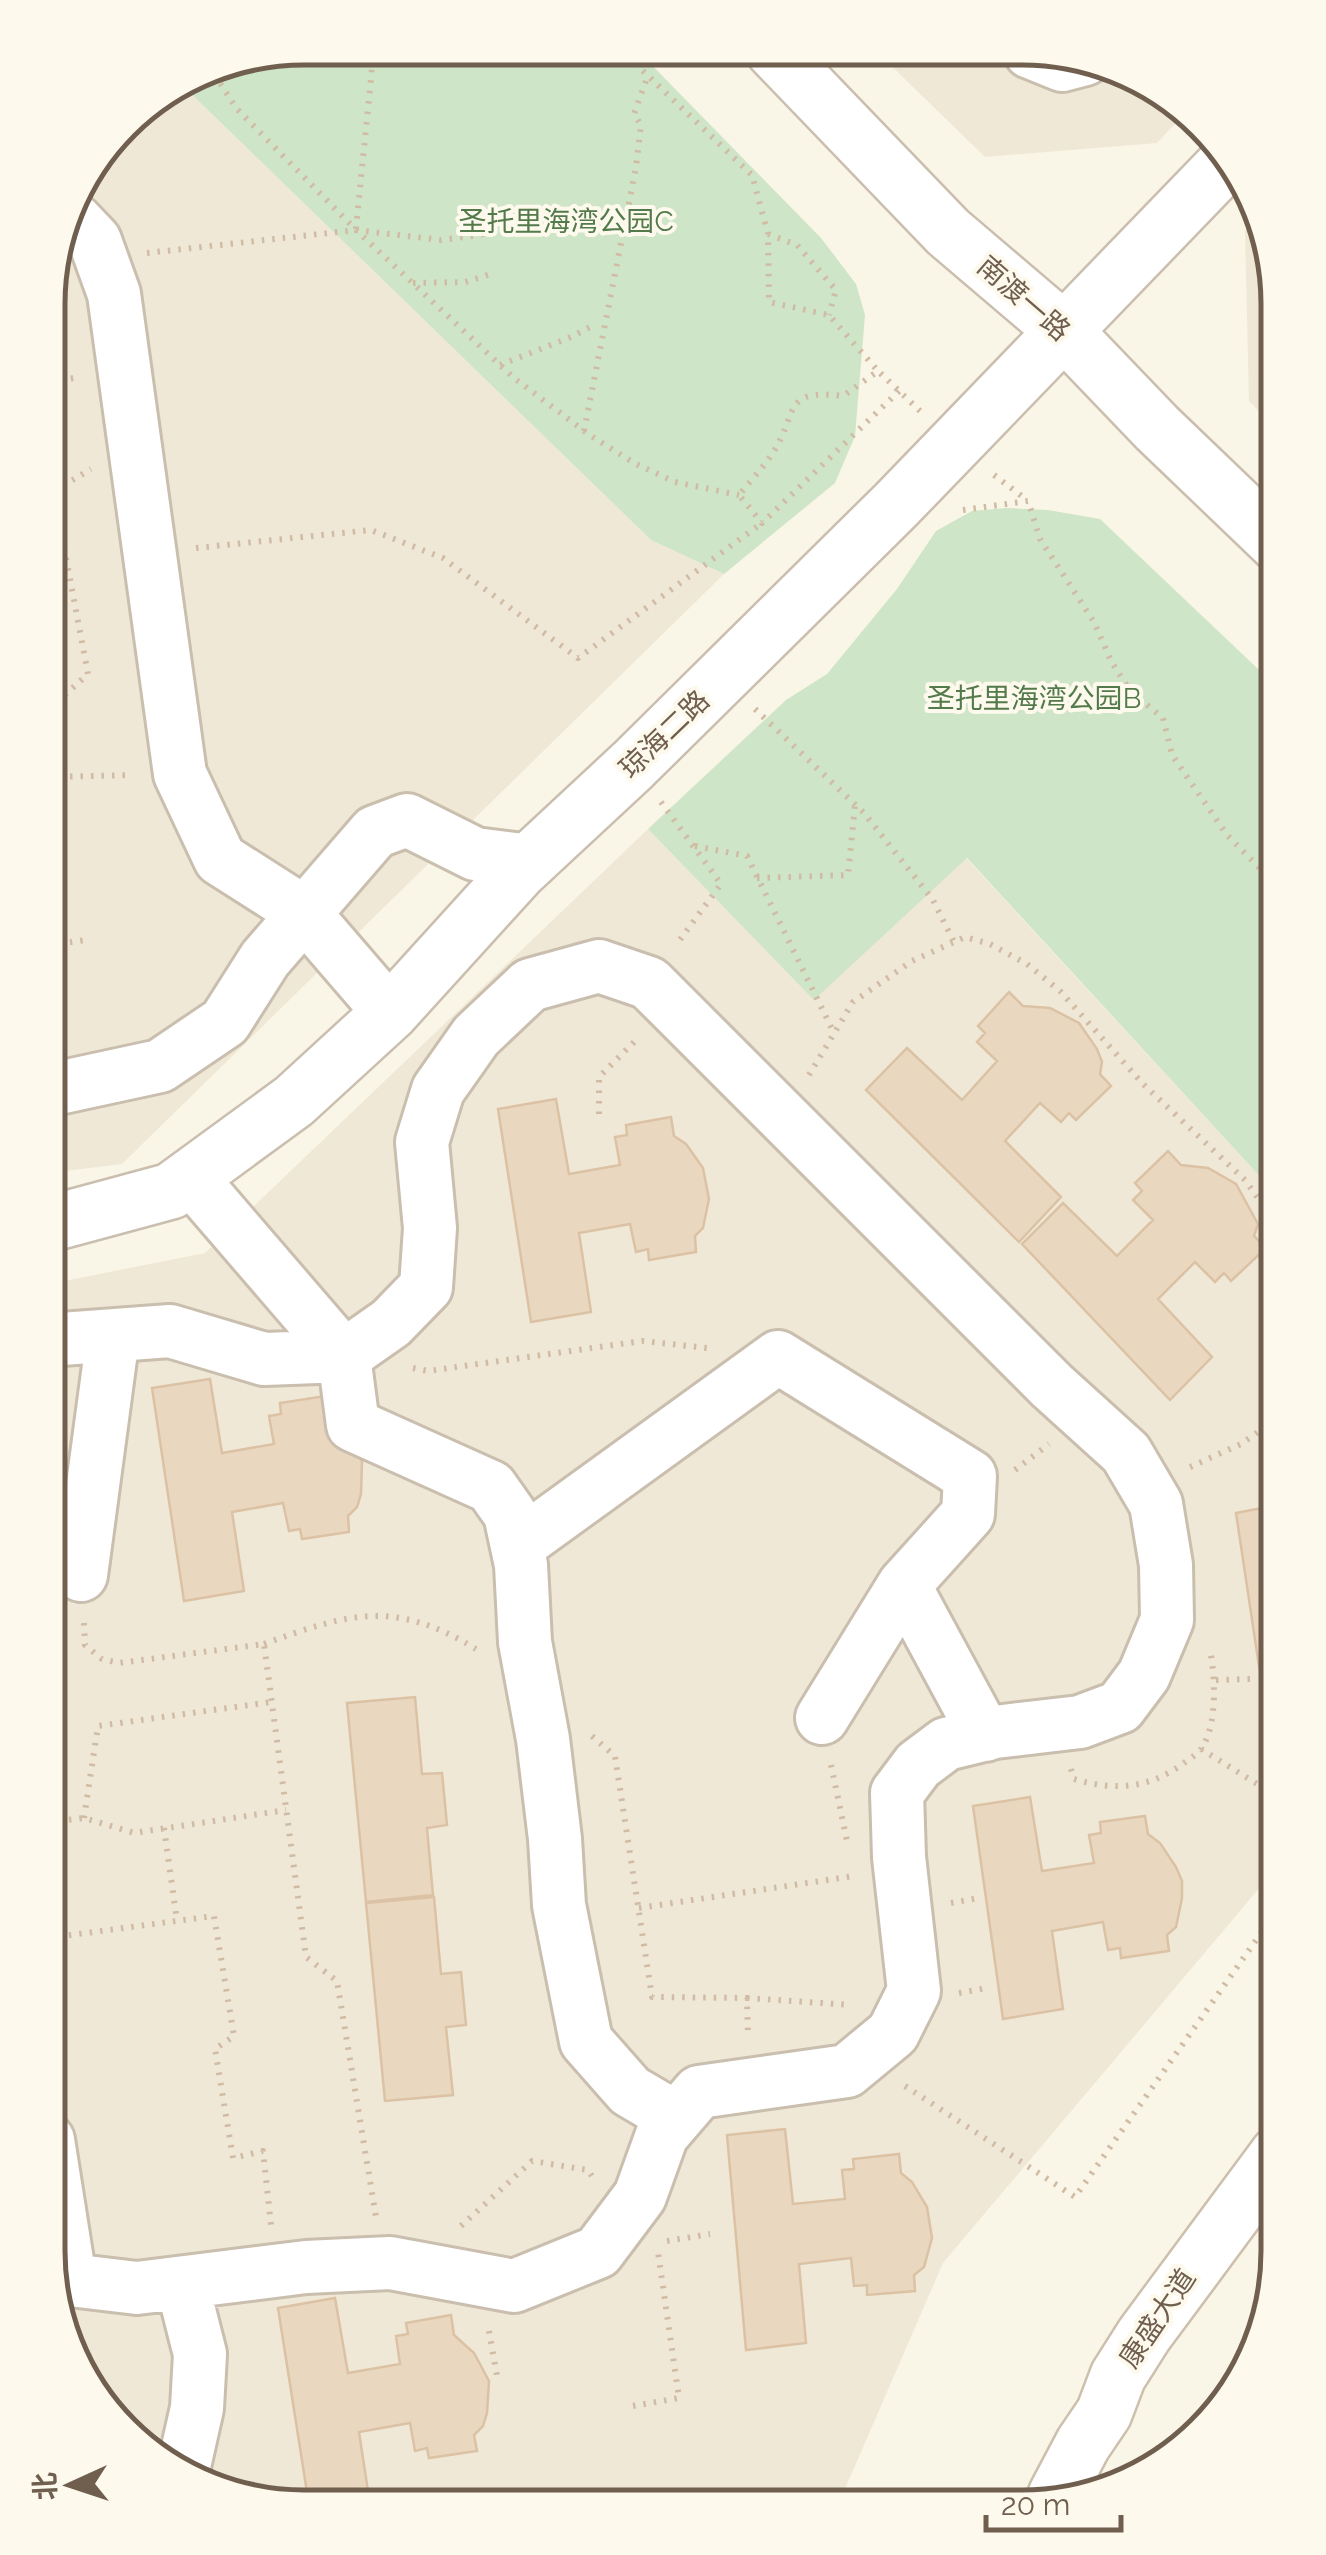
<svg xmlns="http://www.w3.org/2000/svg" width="1326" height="2555" font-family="Raleway,'Noto Sans SC',sans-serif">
<rect width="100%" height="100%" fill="#f9f5e7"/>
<path fill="#f0e8d6" d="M876,51L1071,52L1188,110L1157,143L985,157Z
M180,83L651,540L724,574L122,1164L49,1173L50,271L74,190L135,112Z
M1260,215L1265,222L1278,304V431L1249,401L1245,231Z
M648,829L814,999L966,858L1278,1196V1866L943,2263L841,2498L270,2505L135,2444L61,2333L48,2251L49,1284L205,1253Z"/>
<path fill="#cfe5c7" d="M304,48L637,50L821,238L856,284L865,315L855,436L835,483L724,574L651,540L180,83L206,67Z
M1007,508L1048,510L1100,519L1278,688V1196L967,858L814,1000L648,829L786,700L827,674L897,589L936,531L972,511Z"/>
<path fill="#ead7c0" stroke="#dcc2a4" stroke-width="2.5" d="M1009,992L1023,1006L1050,1008L1079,1023L1097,1049L1102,1062L1100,1074L1111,1086L1076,1120L1069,1113L1061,1122L1040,1103L1005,1141L1061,1197L1019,1242L866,1090L907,1048L962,1100L997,1061L977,1042L985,1033L978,1026Z
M556,1099L569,1174L620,1165L615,1137L627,1135L626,1125L671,1117L674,1136L686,1144L703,1168L709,1199L703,1228L695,1236L696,1252L649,1260L648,1249L636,1252L630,1224L579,1233L591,1312L531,1322L498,1109Z
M1168,1151L1181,1165L1208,1168L1236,1184L1258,1224L1254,1236L1266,1248L1231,1281L1224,1273L1215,1282L1195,1262L1158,1299L1212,1357L1170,1400L1022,1244L1063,1203L1117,1256L1153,1220L1133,1200L1142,1191L1135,1183Z
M210,1379L222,1453L274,1444L269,1416L281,1414L280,1403L325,1396L357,1447L362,1462L361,1494L357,1507L348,1516L349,1532L302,1539L300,1529L289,1531L283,1503L232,1512L244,1591L184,1601L152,1388Z
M1278,1505V1724L1268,1726L1236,1513Z
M415,1697L422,1774L442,1773L447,1825L427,1828L433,1895L366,1902L347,1703Z
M1030,1797L1042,1871L1094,1863L1089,1835L1101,1833L1100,1822L1145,1816L1148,1834L1160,1843L1176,1867L1182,1881V1898L1176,1927L1167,1935L1169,1951L1121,1958L1120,1948L1108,1950L1103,1922L1052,1931L1063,2009L1003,2019L973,1806Z
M434,1897L441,1974L461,1972L466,2025L446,2027L453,2095L385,2101L366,1903Z
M785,2129L793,2204L845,2199L842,2170L854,2169L853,2159L899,2154L901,2173L912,2182L927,2207L932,2238L924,2267L914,2275L915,2291L867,2295V2285L854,2286L851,2258L799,2264L806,2343L746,2350L727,2135Z
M335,2298L348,2373L400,2364L396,2336L408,2334L406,2323L451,2315L454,2335L474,2353L489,2381L487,2413L483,2426L474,2435L477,2451L429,2458L427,2448L415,2451L410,2423L359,2432L370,2504L309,2505L278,2308Z"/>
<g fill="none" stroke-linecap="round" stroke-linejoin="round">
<g stroke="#cabeae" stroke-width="58">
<path id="minor" d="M1030,52L1062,65L1085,59
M65,221H76L95,241L114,294L180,774L220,859L303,912L390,1013
M49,1090L160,1066L225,1022L265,959L375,832L407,820L475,854L531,861
M190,1177L344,1356L353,1425L491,1487L510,1514L521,1565L525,1642L543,1739L555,1839L559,1905L586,2041L630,2091L676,2118
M517,1546L778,1357L970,1476L968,1514L904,1585L985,1735
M81,1575L113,1336
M822,1718L904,1585
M48,2140L70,2280L137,2288L306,2267L390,2263L514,2286L598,2252L640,2196L662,2135L699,2092L847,2071L893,2033L914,1991L899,1857L897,1793L918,1765L946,1744L995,1732L1080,1722L1120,1707L1144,1675L1167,1620L1166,1565L1156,1504L1126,1453L1052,1386L649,983L599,966L530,985L476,1036L438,1090L422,1142L430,1228L426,1287L391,1323L344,1356L264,1359L170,1331L48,1340
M182,2283L200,2354L197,2408L184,2466"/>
</g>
<g stroke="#cabeae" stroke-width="60">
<path id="tertiary" d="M773,50L948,232L1063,330L1157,428L1278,544
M49,1224L171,1191L294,1101L390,1013L519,871L633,765L896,505L1226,163"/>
</g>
<g stroke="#ccbfac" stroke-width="60">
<path id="secondary" d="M1056,2495L1083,2444L1104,2413L1118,2376L1144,2335L1278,2154"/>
</g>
<path stroke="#d0bca5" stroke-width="6" stroke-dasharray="2.5 8" stroke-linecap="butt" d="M620,49L752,175L768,234L769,302L829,315L878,371
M209,66L236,108L356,230L514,378L591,436L636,464L675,482L739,495
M356,229L374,48
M768,234L797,245L836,290L829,315
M147,253L356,230L441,240L480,235L498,229
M413,283L465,282L491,274
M500,365L571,337L592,326
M50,382L79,377
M899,391L762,523L739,495C750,481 764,467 774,451C798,413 782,388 843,396L878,371L920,411
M584,431L636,167L641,125L634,114L647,78
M994,475L1027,500
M49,509L56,505V490L91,469
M963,510L1028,501L1040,539L1094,622L1111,661L1130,691L1163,718L1172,755L1227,835L1278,887
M196,548L371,530L443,558L578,658L762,523
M49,709L88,674L56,505
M755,709L864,813L933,900L954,942
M49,777L133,775
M661,802L721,884L676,945
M695,846L747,856L833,1031
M757,878L848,875L855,805
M49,945L86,940
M809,1075L853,1002L912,961L965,937L990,944L1027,964L1060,991L1143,1084L1245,1180L1278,1226
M599,1114V1077L639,1037
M413,1368L428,1371L642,1341L707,1348
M1190,1467L1241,1444L1278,1418
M1015,1470L1049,1444
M84,1623L85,1645L102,1659L119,1663L264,1644L306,1957L337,1981L376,2217
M264,1644C349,1613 394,1599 476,1649
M1216,1680L1252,1679
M592,1736L615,1756L652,1997L747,1998L748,2037
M1201,1749L1278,1797
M831,1765L847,1841
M1071,1769L1074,1779C1114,1791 1149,1789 1184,1763C1189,1759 1198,1754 1202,1748C1218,1722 1215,1677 1210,1649
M84,1818L98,1726L271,1702
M48,1822L84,1818L134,1833L286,1810
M164,1828L177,1921
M951,1903L978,1898
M639,1908L854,1876
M48,1938L214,1916L234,2036L215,2049L233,2158L263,2151L271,2225
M959,1993L987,1988
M747,1998L851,2005
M905,2086L1075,2197L1278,1909
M461,2226L532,2161L588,2170L593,2178
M667,2241L710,2234
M489,2331L497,2376
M633,2406L679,2398L658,2252"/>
<use href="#minor" stroke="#fff" stroke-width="52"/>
<use href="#tertiary" stroke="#fff" stroke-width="55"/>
<use href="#secondary" stroke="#fff" stroke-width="55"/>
</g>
<g text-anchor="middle" stroke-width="8" stroke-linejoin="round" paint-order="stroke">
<g font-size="28" fill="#527a4b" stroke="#fdf9ed">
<text x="566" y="231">圣托里海湾公园C</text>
<text x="1034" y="708">圣托里海湾公园B</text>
</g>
<g font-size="28" fill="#705f4e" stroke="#fdf9ed">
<text transform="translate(1024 298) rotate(41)" y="10">南渡一路</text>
<text transform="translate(664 734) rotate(-44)" y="10">琼海二路</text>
<text transform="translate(1157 2318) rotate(-56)" y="10">康盛大道</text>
</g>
</g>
<path d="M0 0H1326V2555H0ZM304 65H1022A239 239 0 0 1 1261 304V2251A239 239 0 0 1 1022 2490H304A239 239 0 0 1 65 2251V304A239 239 0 0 1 304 65Z" fill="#fdf9ed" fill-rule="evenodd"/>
<path fill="none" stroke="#705f4e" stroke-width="5" d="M304 65H1022A239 239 0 0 1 1261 304V2251A239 239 0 0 1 1022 2490H304A239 239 0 0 1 65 2251V304A239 239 0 0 1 304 65Z"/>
<g transform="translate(70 2485) rotate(267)" stroke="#fdf9ed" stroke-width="8" paint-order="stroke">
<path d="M0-8L18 38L0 25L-18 38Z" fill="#705f4e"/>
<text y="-15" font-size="28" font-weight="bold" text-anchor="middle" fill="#705f4e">北</text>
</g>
<path d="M986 2515v15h135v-15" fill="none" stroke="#705f4e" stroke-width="5"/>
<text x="1001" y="2515" font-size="30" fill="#705f4e" stroke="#fdf9ed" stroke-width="8" paint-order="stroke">20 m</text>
</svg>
